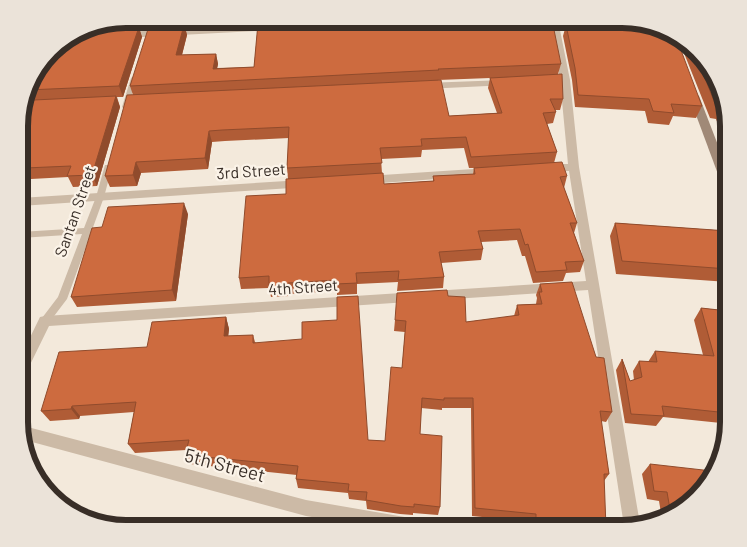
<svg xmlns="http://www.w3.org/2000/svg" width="747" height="547" font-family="Barlow,sans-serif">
<rect width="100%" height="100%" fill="#f3e9db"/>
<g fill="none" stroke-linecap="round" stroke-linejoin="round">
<path fill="#ccbaa6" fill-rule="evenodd" d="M134,76L137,78L128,107L125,109L123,108L122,107L131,78Z
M105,165H108L112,167L104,197L67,299L48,324L45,325L42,324L40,321L42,318L58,297L82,234L20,238V232L84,228L96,197Z"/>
<path fill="#ccbaa6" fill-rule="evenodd" d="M550,20H558L570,80L579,167L640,524L624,528V526L588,290L49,326L25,375L20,377V358L40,317L45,316L586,281L569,171L546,172L541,168L546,164H568L560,80Z
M273,25L276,26V30L123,38L119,35L123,32Z
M505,80L508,81V85L425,89L420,86L425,83Z
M48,102L51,103V107L20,110L22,104Z
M489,168L493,169L494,172L493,175L367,184L362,180L367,176Z
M302,180L306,181L308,184L306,187L20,206V198Z
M20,425L306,500L422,520L428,522L430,528H375L306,516L21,439Z"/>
<path fill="#a08977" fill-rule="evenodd" d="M694,93L699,96L728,171V189L722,185L689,96Z"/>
</g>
<path fill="#b05c36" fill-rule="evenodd" d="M530,20V24L561,64L558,74L563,99L560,110H555L556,112L553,123L547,124L557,152L554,163L567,176L564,188L577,223L574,233L584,261L580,272L566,273L563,281L533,283L525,256H522L517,240L481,242L483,249L481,260L441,263L444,277L443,288L397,291L398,282L357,284V294L337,295V291L289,294V296L271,297L269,288L241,289L239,278L286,194L288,179L287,168L289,138L225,141L212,142L208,169L141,173L137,186L110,187L105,176L133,95L130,86L154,26L153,24ZM258,24L254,67L217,68L218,64L216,54L182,55L187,35L185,27ZM490,78L488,88L497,113L449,116L438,80ZM464,148L469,168H474L473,174L433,176V181L384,184L382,173L381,159L421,157L422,150Z
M147,24L144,29H139L142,37L123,97H117L120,107L97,186L73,187L68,177L31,179L27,190L20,191V130L34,100L23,101L33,73L55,45L91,25Z
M566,25L702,106L696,118L673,116L669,125L648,123L645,111L575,107L572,80L563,36Z
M682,39L687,41L717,78L728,119V150L716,119L710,118L680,43Z
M188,214L176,301L77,307L71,297L102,227Z
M615,223L728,231V282L616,274L610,236Z
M540,284L612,412L606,422L601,421L609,474L604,481L606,528H531V522L472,516L471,408H442V410L421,408L420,434L440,507L438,515L413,513V515L400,514L367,509L366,501L349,499L348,493L298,488L296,479L297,475L190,464L185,455L186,450L135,453L128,444L134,412L80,416L79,419L50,421L41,411L147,347L226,317L229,329L228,336L253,335L255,342L368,440L385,441L402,368L405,332L394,331L395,320L448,296L466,322L514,316L517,305L536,304L537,298L536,295Z
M701,308L728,311V428L725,436L721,423L663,417L656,426L625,423L616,370L622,359L630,381L634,380L633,371L639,361L648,362L655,351L703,355L694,320Z
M650,464L706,487L669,517L662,519L659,501L647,499L642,474Z"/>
<path fill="#904b2c" d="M143,24H147L144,29Z
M184,25L187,35L179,66L176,55Z
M139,27L142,37L123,97L119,86Z
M216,54L218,64L215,79L213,69Z
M116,96L120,107L97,186L92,175Z
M209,131L212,142L208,169L205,158Z
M136,162L141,173L137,186L133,175Z
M25,168L31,179L27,190L20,179Z
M184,203L188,214L176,301L172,290Z
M226,317L229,329L227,347L224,336Z
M72,406L80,416L79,419L71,409Z"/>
<path fill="#cd6b3f" stroke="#904b2c" d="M530,20V24L553,25L561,64L438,69L439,70L130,86L149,26L184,25L176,55L216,54L213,69L254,67L258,23Z
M566,25L656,30L676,37L702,106L671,104L674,113L653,111L649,99L578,95L575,68Z
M139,27L119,86L27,90L33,73L55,45L84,29Z
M693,48L717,78L728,120L722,106H716Z
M562,74L563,99H550L556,112L543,113L557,152L471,157L466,137L421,139L422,146L380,148L382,163L287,168L289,127L222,130L209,131L205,158L136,162L133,175L105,176L127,95L441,80L449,116L502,113L490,78Z
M116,96L92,175L67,176L71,166L25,168L20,179V130L34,100Z
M562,162L567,176L560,177L577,223H570L584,261L565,262L567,270L536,272L528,244L525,245L520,229L478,231L483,249L439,252L444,277L398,280L399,271L356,273L357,283L336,284V280L288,283V286H269V276L239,278L246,196L286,194V179L383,173L384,184L434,181L433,176L475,174L474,168Z
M184,203L172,290L71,297L92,228L102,227L108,207Z
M615,223L728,231V269L622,261Z
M572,282L596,357L604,358L612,412L600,411L609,474H604L606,528H552L536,525V514L475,508L473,398H444V400L422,398L420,434L442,436L440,507L414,504V507L401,506L366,500L367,492L348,491L349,484L296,479L298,466L185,455L189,440L128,444L136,402L72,406L71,409L41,411L59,352L147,347L152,322L226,317L224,336L253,335V343L302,339V322L337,320V297L358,296L368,440L385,441L391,367L402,368L406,321L395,320L397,293L447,290L448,296L465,297L466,322L519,315L517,305L542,304L539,292H542L540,284Z
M701,308L728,311V413L662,406L664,416L631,414L622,359L630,381L642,377L639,361L657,362L655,351L714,356Z
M650,464L712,471L706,487L671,515L667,492L654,491Z"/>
<g text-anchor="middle" stroke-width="4.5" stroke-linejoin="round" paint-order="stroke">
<g font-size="16" fill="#382e27" stroke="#fbf3e8">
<text transform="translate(251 171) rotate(-4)" y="6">3rd Street</text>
<text transform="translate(75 211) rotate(-71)" y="6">Santan Street</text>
<text transform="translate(303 287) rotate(-4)" y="6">4th Street</text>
</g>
<g font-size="19" fill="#382e27" stroke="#fbf3e8">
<text transform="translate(225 465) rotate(15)" y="7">5th Street</text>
</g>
</g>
<path d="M0 0H747V547H0ZM126 28H622A98 98 0 0 1 720 126V422A98 98 0 0 1 622 520H126A98 98 0 0 1 28 422V126A98 98 0 0 1 126 28Z" fill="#ebe3d9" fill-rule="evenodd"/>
<path fill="none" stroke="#382e27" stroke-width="6" d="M126 28H622A98 98 0 0 1 720 126V422A98 98 0 0 1 622 520H126A98 98 0 0 1 28 422V126A98 98 0 0 1 126 28Z"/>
</svg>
